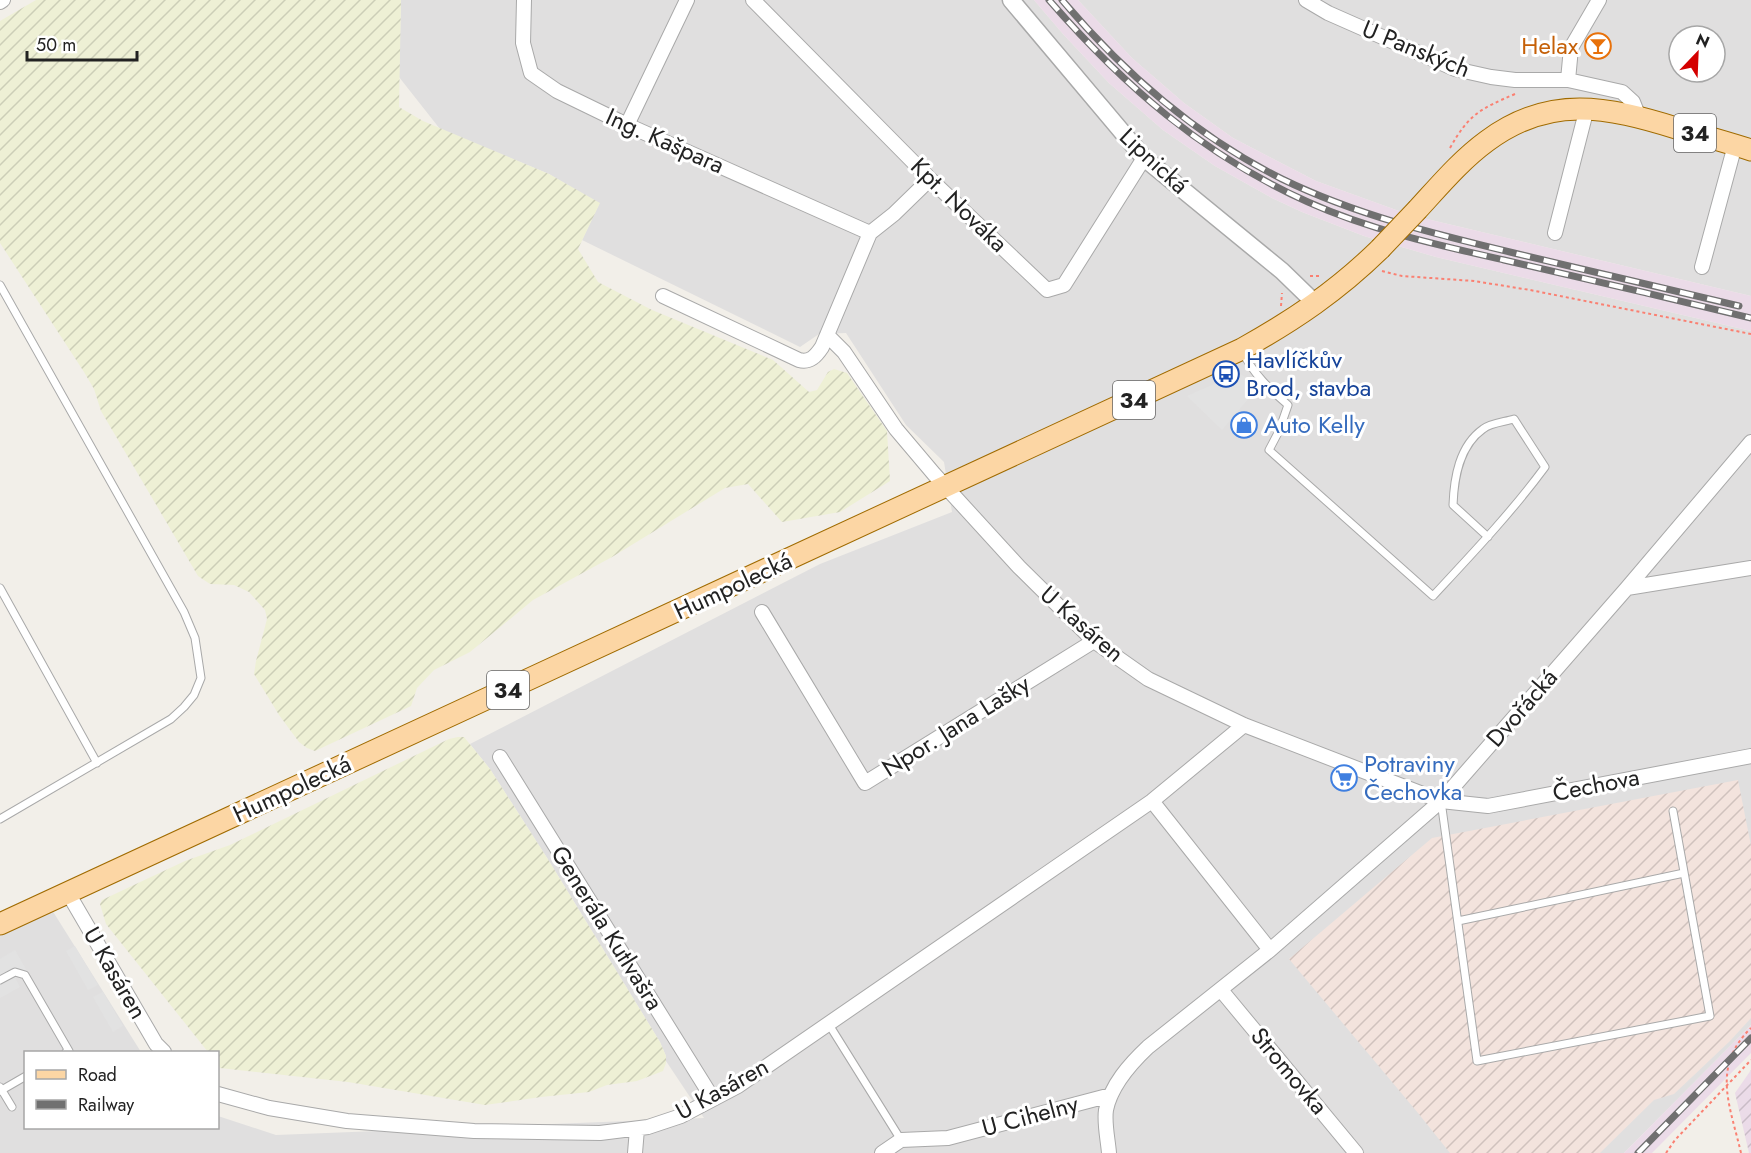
<svg xmlns="http://www.w3.org/2000/svg" width="1751" height="1153" font-family="Jost,sans-serif">
<defs>
<pattern id="industrial-furrows" width="10" height="10" patternUnits="userSpaceOnUse" patternTransform="scale(1.5)"><rect width="10" height="10" fill="#ebdbe8"/><path d="M-1 1l2-2M0 10L10 0M9 11l2-2" fill="none" stroke="#c9bcc7"/></pattern>
<pattern id="military-furrows" width="10" height="10" patternUnits="userSpaceOnUse" patternTransform="scale(1.5)"><rect width="10" height="10" fill="#f3e3dd"/><path d="M-1 1l2-2M0 10L10 0M9 11l2-2" fill="none" stroke="#d0c2bd"/></pattern>
<pattern id="farmland-furrows" width="10" height="10" patternUnits="userSpaceOnUse" patternTransform="scale(1.5)"><rect width="10" height="10" fill="#eef0d5"/><path d="M-1 1l2-2M0 10L10 0M9 11l2-2" fill="none" stroke="#ccceb7"/></pattern>
</defs>
<rect width="100%" height="100%" fill="#f2efe9"/>
<path fill="#e0dfdf" fill-rule="evenodd" d="M401,0H1034L1063,34L1109,83L1163,130L1215,166L1272,198L1302,212L1364,236L1436,257L1751,331V1025L1624,1153H0V936L52,910L141,1052H26V1128H218V1116L276,1135L704,1118L666,1061V1056L660,1042L549,861L490,769L470,744L820,564L952,512L944,462L906,425L846,333L819,334L800,347L582,240L599,204L549,174L440,129L399,77Z
M1078,0H1751V296L1410,215L1316,181L1233,138L1184,103L1132,58ZM1679,36H1715V72H1679Z"/>
<path fill="url(#industrial-furrows)" d="M1751,1070V1153H1749L1735,1093Z"/>
<path fill="url(#military-furrows)" d="M1738,780L1751,846V1018L1730,1041L1674,1094L1654,1100L1600,1153H1450L1418,1113L1289,959L1432,838Z"/>
<path fill="#ebdbe8" d="M1034,0H1078L1132,58L1184,103L1233,138L1316,181L1410,215L1751,296V331L1436,257L1364,236L1302,212L1272,198L1215,166L1163,130L1109,83L1063,34Z
M1751,1025V1053L1652,1153H1624Z"/>
<path fill="url(#farmland-furrows)" d="M36,0H401L399,107L423,121L549,174L600,203L578,249L598,282L652,310L773,360L809,392L817,390L828,372L834,369L847,373L887,431L890,481L840,512L782,522L748,484L725,488L612,557L533,600L470,652L434,670L417,688L411,706L315,751L307,748L299,742L279,715L254,674L256,661L267,619L265,610L249,592L234,585L210,584L198,576L101,411L94,389L84,372L0,243V21Z
M458,737H464L490,769L549,861L660,1042L666,1056V1063L663,1071L637,1081L607,1085L589,1092L541,1097L485,1105L348,1082L220,1068L218,1064V1052H208L106,924L100,904L102,900L185,861L230,845L449,739Z"/>
<path fill="#e2e2e2" d="M1239,373L1259,386L1222,430L1187,396Z
M75,946L98,985L88,990L66,951Z
M15,950L27,971L15,978L20,987L0,998V959Z
M103,992L123,1026L113,1032L93,997Z"/>
<g fill="none" stroke-linecap="round" stroke-linejoin="round">
<g stroke="#a9a9a9" stroke-width="9">
<path id="service" d="M0,285L184,612L195,638L201,678L194,695L184,707L171,719L0,819
M1243,352C1252,373 1271,390 1288,405L1279,431L1269,450L1433,596C1472,554 1511,513 1545,467L1514,419C1504,422 1490,423 1483,429C1459,446 1454,478 1453,505L1488,537
M0,588L97,763
M1441,801L1477,1061L1710,1016L1673,811
M1458,921L1684,873
M0,980L15,972L25,975L69,1051L66,1052
M828,1023L901,1140
M0,1087L12,1107
M0,1091L26,1076"/>
</g>
<g stroke="#a9a9a9" stroke-width="16">
<path id="minor" d="M524,0L523,43L531,73L557,91L627,125L870,233
M753,0L930,179L1047,290L1064,285L1144,158
M1306,0L1328,13L1455,69L1491,77L1515,80H1568L1622,92L1633,102L1639,117
M0,2L3,0
M1568,80L1571,48L1599,0
M627,125L687,0
M1555,233L1587,108
M1702,267L1735,145
M663,296L799,360C810,363 816,356 822,347L870,233L894,214L930,179
M827,335L844,352L896,429L934,474L1019,567L1094,641L1148,679L1244,725L1441,801L1488,806L1751,756
M1627,588L1751,568
M762,612L865,783L1094,641
M500,757L713,1099
M1152,801L1270,950
M68,893L156,1044L164,1052
M1221,990L1356,1153
M218,1094L269,1108L347,1121L474,1131L600,1133L648,1127L681,1116L738,1086L1152,801L1244,725
M635,1153L637,1129
M882,1153L901,1140L948,1138L1111,1095
M1109,1153C1108,1140 1104,1123 1106,1110C1111,1085 1130,1064 1148,1047L1270,950L1441,801L1627,588L1751,442"/>
</g>
<g stroke="#a9a9a9" stroke-width="19">
<path id="tertiary" d="M1011,0L1144,158L1282,271L1316,304"/>
</g>
<g stroke="#a06b00" stroke-width="23">
<path id="primary" d="M1418,209C1440,185 1461,160 1487,141C1550,94 1608,107 1676,128C1701,135 1726,142 1751,150
M0,924L1242,349C1294,320 1337,291 1380,249"/>
</g>
<path stroke="#fa8072" stroke-width="2" stroke-dasharray="3 3" stroke-linecap="butt" d="M1450,148C1469,114 1480,109 1515,94
M1382,271L1402,276L1474,281L1530,290L1751,334
M1310,276H1322
M1281,306L1282,293
M1666,1153L1675,1140L1751,1060
M1741,1153C1730,1105 1711,1067 1751,1028"/>
<use href="#service" stroke="#fff" stroke-width="7"/>
<use href="#minor" stroke="#fff" stroke-width="14"/>
<use href="#tertiary" stroke="#fff" stroke-width="16"/>
<use href="#primary" stroke="#fcd6a4" stroke-width="21"/>
<g stroke="#707070" stroke-width="7">
<path id="rail" d="M1049,0C1124,86 1203,155 1308,202C1370,230 1438,245 1504,260C1586,279 1669,298 1751,318
M1062,0C1124,73 1196,136 1282,179C1356,215 1435,234 1514,253C1589,271 1664,288 1739,306
M1638,1153L1751,1038"/>
</g>
<use href="#rail" stroke="#fff" stroke-width="4.5" stroke-dasharray="14" stroke-linecap="butt"/>
<g stroke="#a06b00" stroke-width="23" stroke-linecap="butt">
<path id="primary-bridge" d="M1380,249L1418,209"/>
</g>
<use href="#primary-bridge" stroke="#fcd6a4" stroke-width="21"/>
</g>
<defs>
<g id="bar-ring" transform="scale(1.35)"><circle r="9.5" fill="#fff" stroke="#e8710a" stroke-width="1.5"/><path d="M-6-5H6L.8 .8V4.5H3.5V6h-7V4.5H-.8V.8Z" fill="#e8710a"/></g>
<g id="bus-ring" transform="scale(1.35)"><circle r="9.5" fill="#fff" stroke="#1a4fb4" stroke-width="1.5"/><path d="M-5-6H5V4H4V6H2V4H-2V6H-4V4H-5ZM-3.5-4V0h7V-4ZM-3.5 1.2v1.5H-2V1.2ZM2 1.2v1.5H3.5V1.2Z" fill="#1a4fb4"/></g>
<g id="shop-ring" transform="scale(1.35)"><circle r="9.5" fill="#fff" stroke="#3f7fe0" stroke-width="1.5"/><path d="M-5-2.5h2.3a2.7 3.5 0 0 1 5.4 0H5L5.5 6h-11ZM-1.5-2.5h3a1.5 2.3 0 0 0-3 0Z" fill="#3f7fe0"/></g>
<g id="supermarket-ring" transform="scale(1.35)"><circle r="9.5" fill="#fff" stroke="#3f7fe0" stroke-width="1.5"/><path d="M-6-5.5h2.5l.6 2H6L4.5 2H-2.5L-4.4-4H-6ZM-1.5 3.2a1.3 1.3 0 1 0 .1 0ZM3 3.2a1.3 1.3 0 1 0 .1 0Z" fill="#3f7fe0"/></g>
</defs>
<g fill-rule="evenodd">
<use href="#bar-ring" x="1598" y="46"/>
<use href="#bus-ring" x="1226" y="374"/>
<use href="#shop-ring" x="1244" y="425"/>
<use href="#supermarket-ring" x="1344" y="778"/>
</g>
<g text-anchor="middle" stroke-width="6" stroke-linejoin="round" paint-order="stroke">
<g fill="#fff" stroke="#646464" stroke-width="1.5">
<rect x="1674" y="114" width="42" height="38" rx="4.5"/>
<rect x="1113" y="381" width="42" height="38" rx="4.5"/>
<rect x="487" y="671" width="42" height="38" rx="4.5"/>
</g>
<g font-size="22" font-weight="bold" fill="#222">
<text x="1695" y="141">34</text>
<text x="1134" y="408">34</text>
<text x="508" y="698">34</text>
</g>
<g font-size="24" fill="#c56008" stroke="#fff" text-anchor="end">
<text x="1578" y="54">Helax</text>
</g>
<g font-size="24" fill="#222" stroke="#fff">
<text transform="translate(1416 49) rotate(22)" y="8">U Panských</text>
<text transform="translate(665 141) rotate(24)" y="8">Ing. Kašpara</text>
<text transform="translate(1154 161) rotate(43)" y="8">Lipnická</text>
<text transform="translate(959 205) rotate(44)" y="8">Kpt. Nováka</text>
<text transform="translate(733 586) rotate(-25)" y="8">Humpolecká</text>
<text transform="translate(1082 624) rotate(41)" y="8">U Kasáren</text>
<text transform="translate(1522 708) rotate(-49)" y="8">Dvořácká</text>
<text transform="translate(956 726) rotate(-32)" y="8">Npor. Jana Lašky</text>
<text transform="translate(1596 785) rotate(-11)" y="8">Čechova</text>
<text transform="translate(292 789) rotate(-25)" y="8">Humpolecká</text>
<text transform="translate(607 928) rotate(58)" y="8">Generála Kutlvašra</text>
<text transform="translate(115 973) rotate(60)" y="8">U Kasáren</text>
<text transform="translate(1289 1071) rotate(50)" y="8">Stromovka</text>
<text transform="translate(722 1089) rotate(-29)" y="8">U Kasáren</text>
<text transform="translate(1030 1116) rotate(-15)" y="8">U Cihelny</text>
</g>
<g font-size="24" fill="#164399" stroke="#fff" text-anchor="start">
<text x="1246" y="368">Havlíčkův<tspan x="1246" dy="28">Brod, stavba</tspan></text>
</g>
<g font-size="24" fill="#366cbe" stroke="#fff" text-anchor="start">
<text x="1264" y="433">Auto Kelly</text>
<text x="1364" y="772">Potraviny<tspan x="1364" dy="28">Čechovka</tspan></text>
</g>
</g>
<rect x="24" y="1051" width="195" height="78" fill="#ffffff" stroke="#a7a7a7" stroke-width="1.5"/>
<rect x="36" y="1070" width="30" height="9" fill="#fcd6a4" stroke="#a7a7a7" stroke-width="1.5"/>
<text x="78" y="1081" font-size="18" fill="#222222">Road</text>
<rect x="36" y="1100" width="30" height="9" fill="#707070" stroke="#a7a7a7" stroke-width="1.5"/>
<text x="78" y="1111" font-size="18" fill="#222222">Railway</text>
<g transform="translate(1697 54) rotate(23)"><circle r="28" fill="#ffffff" stroke="#a7a7a7" stroke-width="1.5"/>
<path d="M0-4.5L10 22L0 15L-10 22Z" fill="#d40000"/>
<text y="-9" font-size="16" font-weight="bold" text-anchor="middle" fill="#222222">N</text>
</g>
<path d="M27 51v9h110v-9" fill="none" stroke="#222222" stroke-width="3"/>
<text x="36" y="51" font-size="18" fill="#222222" stroke="#ffffff" stroke-width="4.5" paint-order="stroke">50 m</text>
</svg>
